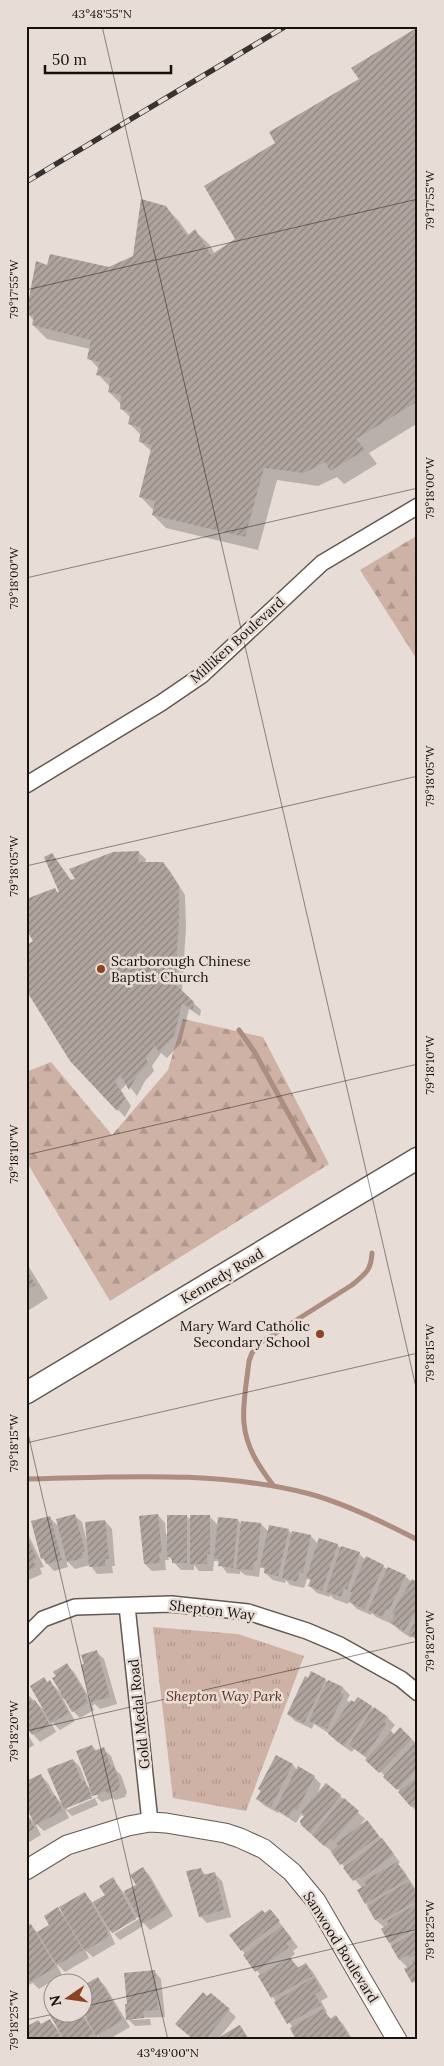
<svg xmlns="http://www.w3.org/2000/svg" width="444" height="2066" font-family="Lora,serif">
<defs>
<pattern id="forest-firs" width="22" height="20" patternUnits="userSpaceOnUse" patternTransform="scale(1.25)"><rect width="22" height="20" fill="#ceb2a6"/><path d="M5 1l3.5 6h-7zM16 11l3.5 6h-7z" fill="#b0988e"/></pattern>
<pattern id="park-tufts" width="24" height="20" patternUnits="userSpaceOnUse" patternTransform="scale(1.25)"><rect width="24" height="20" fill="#ceb2a6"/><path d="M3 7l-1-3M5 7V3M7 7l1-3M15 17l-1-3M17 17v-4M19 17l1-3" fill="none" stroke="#b0988e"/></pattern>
<pattern id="building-hatch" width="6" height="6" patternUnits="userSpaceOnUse" patternTransform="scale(1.25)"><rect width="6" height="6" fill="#b0a49f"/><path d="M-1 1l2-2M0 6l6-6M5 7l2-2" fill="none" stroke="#8e8480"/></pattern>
</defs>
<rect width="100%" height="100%" fill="#e8dcd6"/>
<path fill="url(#forest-firs)" d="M418,535V661L360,570Z
M183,1019L263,1037L329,1164L110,1301L26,1161V1072L51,1062L112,1135L168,1070Z"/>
<path fill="url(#park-tufts)" d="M153,1627L238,1634L304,1656L246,1811L173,1798Z"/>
<path fill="#0003" d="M418,28V423L369,453L377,464L344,484L337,477L318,486L277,480L258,550L166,528L153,515L154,511L141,497L152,452L140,441L141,435L130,424L131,418L121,408V404L109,392L110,387L98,374L99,369L89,358L90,349L47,339L33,325L34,321L27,313L134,256L165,207L179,221L189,235L195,231L209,244L215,254L237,240L277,143L361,79Z
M138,852L146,859L145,864L163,863L170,871L185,895L186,927L182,992L201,1010L200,1016L189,1009L181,1043L167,1058L161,1053L152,1066L154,1071L145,1081L137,1096L127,1083L121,1090L131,1106L125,1117L71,1060L26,986V939L29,945L35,941L54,889L58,893H61L52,854L72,881Z
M26,1262L48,1298L26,1312Z
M74,1515L82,1522L87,1542L105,1521L112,1529L115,1566H112L113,1573L97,1574L90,1565L75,1569L66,1560L68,1567L54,1571L42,1558L50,1518L59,1527Z
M158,1515L165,1523L166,1535L186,1516L192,1521L210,1517L219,1526L238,1520L242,1525L261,1524L269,1532L288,1530L292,1534L311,1536L318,1544L337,1545L342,1549L359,1554L366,1560L405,1576L412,1582L418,1584V1641L412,1636L411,1638L399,1630L391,1622L390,1623L376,1617L372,1613L371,1615L357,1609L349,1601L348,1604L334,1599L330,1595V1597L317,1593L310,1586L311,1581L309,1579H307L304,1588L290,1585L286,1580L285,1583L273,1580L265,1573L264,1568H260L259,1577L245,1575L240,1571V1574L227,1573L218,1561H214L213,1571H199L194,1565V1570H181L168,1556L169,1560H165L166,1570L152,1571L145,1564Z
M26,1530L44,1567L40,1568L42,1574L26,1581Z
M97,1652L104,1659L117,1704L100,1709L95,1704L92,1706L94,1710L80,1718L73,1711L65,1698L63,1699L75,1721L60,1730L50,1720L56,1732L40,1742L33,1734L26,1693L45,1711L48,1683L50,1682L61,1693L67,1665L74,1672L92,1702L82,1666L86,1665Z
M325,1680L328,1683L343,1688L350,1695L347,1700L350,1703L371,1707L387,1717L395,1725L391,1730L394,1736L400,1729L418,1745V1814L400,1791L368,1759L354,1749L352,1752L336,1741L330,1734L314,1724L312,1729L295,1721L288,1714Z
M26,1731L34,1745L26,1750Z
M92,1746L97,1751L103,1749L111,1756L116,1770L121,1775L127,1792L125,1797L115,1800L113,1798L102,1802L96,1797H98L97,1794L67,1807V1810L95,1798L98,1805L72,1816L65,1809L69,1818L44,1831L36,1824L41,1776L48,1783L55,1796L63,1805L73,1760L80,1767L87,1785L92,1790Z
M276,1757L293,1765L297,1770L314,1777L321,1784L317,1795L326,1784L340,1796L365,1819L360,1825L367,1821L400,1862L398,1864L404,1871L418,1893V1990L408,1968L400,1960L382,1930L385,1928L376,1920L366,1903L362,1888L332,1852L309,1832L305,1817L301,1815L296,1823L279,1812L278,1813L265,1806L257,1799Z
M26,1814L35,1823L41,1835L26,1844Z
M143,1868L150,1876L173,1916L150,1930L140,1919L143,1926L120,1940L114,1934L142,1917L141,1915L113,1933L109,1930L115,1944L93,1957L85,1950L89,1958L65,1972L56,1963L62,1975L39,1989L33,1983L26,1986V1928L30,1925L38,1933L51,1925L58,1909L65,1916L85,1894L93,1903L106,1895L113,1879L124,1893L137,1885Z
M200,1869L207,1876L215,1874L222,1881L231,1917L207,1923L200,1916Z
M270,1910L298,1947L293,1951L295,1954L290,1958L299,1968L306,1964L313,1972L328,1997L321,2001L327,2012L326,2013L332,2020L336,2017L343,2024L353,2040H298L293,2028L260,1977L261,1976L231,1935Z
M154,1971L161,1979L165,2017L132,2018V2020L150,2019L151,2025L135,2026L128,2019Z
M98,1979L105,1986L130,2027L108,2040H102L97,2035L99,2040H31L42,2025L50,2021L60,2031L51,2014L52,2013L82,2012L86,2018L88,2017Z
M211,1994L236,2017L219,2038L240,2027L250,2040H195L207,1998Z"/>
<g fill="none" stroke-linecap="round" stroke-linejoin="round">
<path stroke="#ac8d7f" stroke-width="5" d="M239,1030L254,1051L314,1160
M26,1479C121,1477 217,1470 310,1494C343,1503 387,1524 418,1540
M273,1485C259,1467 246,1447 244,1423C242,1405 247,1380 249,1361L252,1353L260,1343L352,1285C365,1274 371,1271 372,1253"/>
</g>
<path fill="url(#building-hatch)" d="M418,27V401L356,439L365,450L330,471L325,462L304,473L264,468L245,537L152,515L155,501L139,497L152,445L139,442L141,428L128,424L131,412L120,409L121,395L108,392L111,378L96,375L100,362L87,359L91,340L32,325L34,316L26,314L36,261L47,265L50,254L109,267L133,256L141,199L166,206L187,236L195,229L211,255L235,239L204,186L275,143L269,132L359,79L351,68Z
M139,851L138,862H163L179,886V919L175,984L194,1002L193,1010L182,1003L174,1036L159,1052L155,1045L146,1058L148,1064L138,1074L129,1090L120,1075L115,1082L125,1098L117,1111L70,1061L26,990V942L28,944L33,941L26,929V899L55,888L57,892H59L44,857L52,853L70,880L75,879L69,869L113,852Z
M26,1269L36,1285L26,1290Z
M75,1514L85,1551L82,1552L83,1558L67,1562L56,1519Z
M158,1514L162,1553H159L160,1563L144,1564L139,1516Z
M167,1515H187V1563H172V1557H167Z
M190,1515H210V1554H207V1564H190Z
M50,1516L62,1560L46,1564L44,1558L41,1559L31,1521Z
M218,1517L238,1519L233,1568L218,1566L219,1559H214Z
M105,1520L109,1559H105L106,1566L89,1567L85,1522Z
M241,1521L261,1523L257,1561H254L253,1570L236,1569Z
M269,1525L289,1529L278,1576L264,1573L265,1567L260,1566Z
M292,1531L311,1535L303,1573L300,1572L297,1582L282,1578Z
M26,1536L37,1559L33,1561L36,1567L26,1572Z
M319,1538L338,1544L322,1591L308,1586L311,1579L306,1578Z
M341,1546L360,1552L347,1590L344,1588L341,1597L326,1592Z
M366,1556L384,1565L364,1609L349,1602L352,1593L350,1592Z
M388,1567L406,1575L389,1610L386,1609L382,1617L368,1610Z
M412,1579L418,1583V1608L404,1631L390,1623L395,1615L392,1613Z
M418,1617V1640L408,1634Z
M97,1650L110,1697L91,1702L81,1665L84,1664L81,1655Z
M67,1663L87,1697L85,1698L88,1703L72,1712L52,1678L56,1676L53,1672Z
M311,1671L326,1679L304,1723L287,1714L305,1676L308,1678Z
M44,1677L47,1682L50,1680L69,1713L51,1723L30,1686Z
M328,1680L343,1687L340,1693L344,1694L327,1729L309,1721Z
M26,1692L32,1702L35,1700L50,1725L32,1735L26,1726Z
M358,1697L372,1706L344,1746L328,1734L351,1700L354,1702Z
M374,1707L388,1717L384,1722L387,1724L365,1756L349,1745Z
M400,1727L412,1739L379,1773L365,1760L391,1732L394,1734Z
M415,1742L418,1744V1768L397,1790L383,1777Z
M92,1745L94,1751L104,1747L111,1767L114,1766L120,1784L118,1790L107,1794L106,1791L93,1796L76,1751Z
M276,1755L293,1764L271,1807L256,1799L261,1791L258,1789Z
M73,1759L82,1782L85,1781L92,1798L64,1809L47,1769Z
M298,1766L315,1776L297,1810L293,1808L289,1817L275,1809Z
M41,1774L52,1796L55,1795L63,1811L35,1825L26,1807V1781Z
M418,1776V1802L411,1807L398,1792Z
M326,1783L341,1795L310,1833L301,1825L300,1821L305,1815L301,1812Z
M344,1798L359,1811L333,1841L331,1838L324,1846L312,1835Z
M26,1813L35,1828L26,1833Z
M367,1820L379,1836L340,1865L331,1852L338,1846L336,1843Z
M382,1838L394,1854L361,1879L359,1877L353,1881L343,1868Z
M397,1862L408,1879L365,1904L357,1890L366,1885L364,1881Z
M143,1867L167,1909L142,1924L124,1891L136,1885L130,1875Z
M201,1868L203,1875L215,1872L224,1910L199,1917L186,1871Z
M113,1877L136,1919L112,1933L93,1902L105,1895L99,1886Z
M409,1881L418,1896V1900L383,1920L381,1917L375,1920L367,1906Z
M85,1892L108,1932L107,1933L109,1936L85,1951L59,1907Z
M418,1903V1927L389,1943L381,1929L389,1924L387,1921Z
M58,1907L83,1950L57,1965L37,1932L49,1925L44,1916Z
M270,1909L280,1921L241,1951L229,1935L262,1910L265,1913Z
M31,1924L56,1967L31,1982L26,1975V1926Z
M282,1926L292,1939L286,1943L289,1947L255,1972L243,1955Z
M418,1930V1953L410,1958L408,1955L399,1960L391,1946Z
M290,1957L297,1968L306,1963L313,1976L271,1998L258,1976Z
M418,1957V1980L412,1983L404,1969L413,1964L411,1961Z
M155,1970L158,2010L143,2011L144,2018L126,2020L125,2004H127L124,1973Z
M98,1977L123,2020L96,2036L82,2010V1986Z
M314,1977L321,1990L315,1994L321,2005L287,2024L274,2002Z
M203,1992L207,1996L211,1993L230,2009L205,2040H194L175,2024Z
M323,2009L330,2019L336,2015L351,2040H296L290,2028Z
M52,2012V2014H81L94,2034L85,2040H65L49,2014Z
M50,2019L62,2040H29L26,2035V2027L38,2020L41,2024Z
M240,2025L249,2040H215L236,2027Z"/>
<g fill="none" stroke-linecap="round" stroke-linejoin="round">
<g stroke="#635954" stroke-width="18">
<path id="minor" d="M26,785L161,703L202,675L322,563L418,506
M127,1606L150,1822
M26,1636L43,1619L75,1607L171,1604L248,1612L307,1631L340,1645L401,1679L418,1693"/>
</g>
<g stroke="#635954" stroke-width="21">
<path id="tertiary" d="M26,1870L67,1845L128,1826L150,1822L166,1823L225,1833L240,1838L264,1849L292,1872L316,1901L397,2040"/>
</g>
<g stroke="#635954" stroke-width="24">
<path id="secondary" d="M26,1393L418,1158"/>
</g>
<use href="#minor" stroke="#fff" stroke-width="15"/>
<use href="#tertiary" stroke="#fff" stroke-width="19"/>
<use href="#secondary" stroke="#fff" stroke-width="21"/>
<g stroke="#383331" stroke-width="5.5">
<path id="rail" d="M26,182L286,26"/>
</g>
<use href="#rail" stroke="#e8dcd6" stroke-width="4" stroke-dasharray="11" stroke-linecap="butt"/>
</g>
<path fill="none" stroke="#161210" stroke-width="1" stroke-opacity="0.45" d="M102,26L418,1396M26,290L418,199M26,578L418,488M26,866L418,776M26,1155L418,1064M26,1425L168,2040M26,1443L418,1353M26,1731L418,1641M82,2007L418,1929M26,2020L54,2014"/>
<g fill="#8c4522" stroke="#e8dcd6" stroke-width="2">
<circle cx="101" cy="969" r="5"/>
<circle cx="320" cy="1334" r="5"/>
</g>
<g text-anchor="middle" stroke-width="5" stroke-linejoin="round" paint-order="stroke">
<g font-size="14" fill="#161210" stroke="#e8dcd6">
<text transform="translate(237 640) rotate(-42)" y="5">Milliken Boulevard</text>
<text transform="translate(222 1276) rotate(-31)" y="5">Kennedy Road</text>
<text transform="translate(212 1610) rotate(7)" y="5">Shepton Way</text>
<text transform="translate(139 1714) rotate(-96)" y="5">Gold Medal Road</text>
<text transform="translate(341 1947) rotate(58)" y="5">Sanwood Boulevard</text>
</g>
<g font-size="14" fill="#161210" stroke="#e8dcd6" text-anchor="start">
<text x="111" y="966">Scarborough Chinese<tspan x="111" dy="16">Baptist Church</tspan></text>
<text x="310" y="1331" text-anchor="end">Mary Ward Catholic<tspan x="310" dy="16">Secondary School</tspan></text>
</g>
<g font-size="14" font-style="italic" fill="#5e311c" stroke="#e8dcd6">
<text x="224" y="1701">Shepton Way Park</text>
</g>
</g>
<rect width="444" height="2066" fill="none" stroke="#e8dcd6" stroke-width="55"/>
<g transform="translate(68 1998) rotate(257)"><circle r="24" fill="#e8dcd6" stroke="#948b87"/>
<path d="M0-4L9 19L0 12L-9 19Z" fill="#8c4522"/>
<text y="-8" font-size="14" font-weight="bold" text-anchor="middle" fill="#161210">N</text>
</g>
<path d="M45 65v8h126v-8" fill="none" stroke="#161210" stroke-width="2.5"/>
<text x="52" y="65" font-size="15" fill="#161210" stroke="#e8dcd6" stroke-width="4" paint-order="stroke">50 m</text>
<rect x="28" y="28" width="388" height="2010" fill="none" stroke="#161210" stroke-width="2"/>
<g font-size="12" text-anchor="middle" fill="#161210">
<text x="102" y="18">43°48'55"N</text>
<text transform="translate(430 200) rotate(-90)" y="4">79°17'55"W</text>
<text transform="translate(14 289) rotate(-90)" y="4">79°17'55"W</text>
<text transform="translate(430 488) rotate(-90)" y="4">79°18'00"W</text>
<text transform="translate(14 578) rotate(-90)" y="4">79°18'00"W</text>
<text transform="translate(430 776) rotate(-90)" y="4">79°18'05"W</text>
<text transform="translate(14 866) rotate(-90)" y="4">79°18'05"W</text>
<text transform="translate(430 1065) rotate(-90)" y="4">79°18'10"W</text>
<text transform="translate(14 1154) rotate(-90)" y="4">79°18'10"W</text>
<text transform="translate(430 1353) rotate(-90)" y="4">79°18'15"W</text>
<text transform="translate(14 1443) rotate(-90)" y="4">79°18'15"W</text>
<text transform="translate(430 1641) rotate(-90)" y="4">79°18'20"W</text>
<text transform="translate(14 1731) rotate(-90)" y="4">79°18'20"W</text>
<text transform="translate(430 1930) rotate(-90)" y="4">79°18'25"W</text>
<text transform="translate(14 2020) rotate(-90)" y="4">79°18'25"W</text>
<text x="168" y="2057">43°49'00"N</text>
</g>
</svg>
